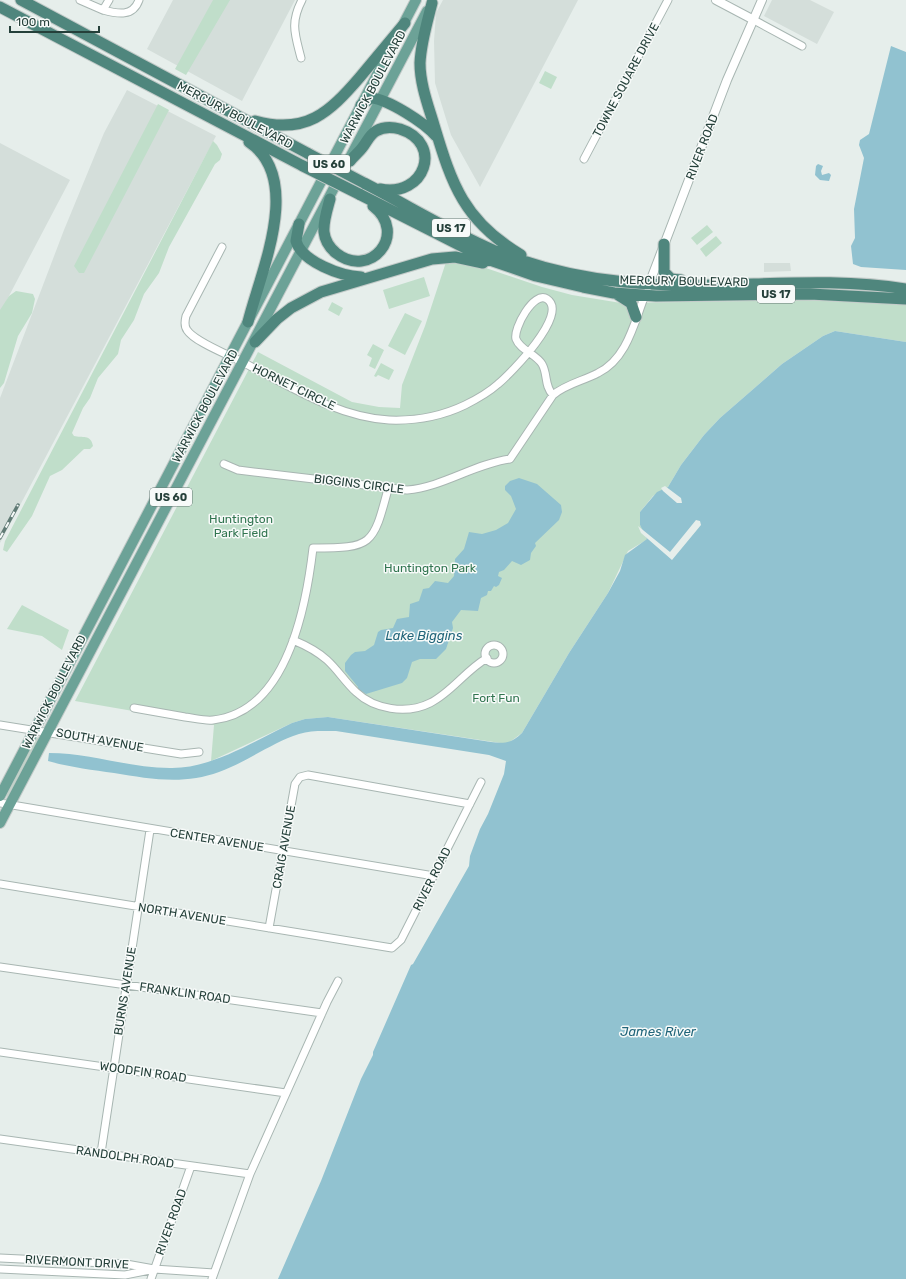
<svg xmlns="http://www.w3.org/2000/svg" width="906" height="1279" font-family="Rubik,sans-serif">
<rect width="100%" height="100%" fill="#e6eeeb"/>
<path fill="#d4deda" d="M173,0H295L242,101L147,49Z
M443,0H578L480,187L451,135L435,83L434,41L436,13Z
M772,0H810L834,12L817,44L764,16Z
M127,90L216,136L0,543V398L64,230L104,133Z
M0,143L70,180L0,313Z
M764,263H790L791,271L764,272Z"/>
<path fill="#c0deca" d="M213,0H230L186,75L175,69Z
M545,71L557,77L551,89L539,83Z
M158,104L169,110L84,273H79L74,266Z
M213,141L217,145L222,154L220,160L215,164L169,247L159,273L144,294L134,320L121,340L118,354L98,378L90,398L83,408L72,433L74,436C82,438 91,434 93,446L90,449H84L62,470L50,476L32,516L7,552L3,550L5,541Z
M707,225L713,232L697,245L691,238Z
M716,236L722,243L706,257L700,249Z
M446,262L480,266L542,287L572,295L621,303L804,300L906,305V342L835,331L823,336L782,364L720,418L704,435L681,465L668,487L653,496L640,512V525L648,539L628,551L608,593L569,653L522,733L507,744L328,717L305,719L292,723L211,761L214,725L75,701L258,352L352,402L379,407L400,408L402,385L425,326Z
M424,277L430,296L389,309L383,290Z
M16,291L33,294L35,299L32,313L18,336L4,383L0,388V310L9,296Z
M332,302L343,308L339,316L328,310Z
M405,313L422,321L405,355L388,346Z
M373,344L384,350L375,369L369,366L372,358L367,355Z
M381,363L394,370L389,380L378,375L376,377L374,376Z
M22,605L69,630L62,650L42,636L7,629Z
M36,737L39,739L7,797L6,795L8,790Z"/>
<path fill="#91c2d0" d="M891,46L906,52V270L861,267L853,264L851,246L855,238L854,209L864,158L859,145L860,140L869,134Z
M818,164L823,166L821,171L822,175L829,173L831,175L829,181L820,180L815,175L816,166Z
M835,331L906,342V1279H278L321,1181L361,1079L373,1055V1052L411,965L413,964L469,866L470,856L480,829L488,814L504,774L506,761L489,755L336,731C324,731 311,730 299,734C271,743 247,762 219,772C184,785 150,779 114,773C92,770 69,767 48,761L49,753C90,753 130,768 170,768C212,769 256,740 292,723L305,719L328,717L491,742C504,744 512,743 522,733L569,653L608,593L620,571L625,555L647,539L640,525V512L657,492L668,487L681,465L704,435L720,418L782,364L823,336Z
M519,478L537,484L561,505L562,512L559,520L535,543L536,546L531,553L530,560L521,565L512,561L504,570L499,572L498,576L502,578L499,585L496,587L494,586L491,591H488L487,595L481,598L478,611L461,610L452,622L453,628L446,649L436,659H420L412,662L407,678L402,683L366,694L358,689V687L345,671V663L351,655L355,652L365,651L374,645L378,632L381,630L393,628L397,619L409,617L410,604L419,601L423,589L429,588L435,581L448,583L454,576L455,559L464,549L469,532L482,534L496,530L508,523L516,509L511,496L505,490V486L510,481Z"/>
<path fill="#e6eeeb" d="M665,486L681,498L682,503H677L663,491L661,488Z
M696,520L700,521L701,525L672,560L641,533L638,526L670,552Z"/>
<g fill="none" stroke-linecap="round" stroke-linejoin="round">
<g stroke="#a8b6b2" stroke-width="9">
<path id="minor" d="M80,0L103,10L109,0
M103,10C118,14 133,17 139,0
M752,19L802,46
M301,58C295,34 290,23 302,0
M584,159L668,0
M222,247L186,316C185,320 184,326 187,330C194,341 224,353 236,359C284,382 334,417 389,420C415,421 442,416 465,405C477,399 488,393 498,384C510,374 570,314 547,299C534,290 513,329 516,339C520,350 536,354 542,364C548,374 544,386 553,395
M224,464L238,470L263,473L407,490C443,487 474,464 510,459L553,395C566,384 583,381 598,373C627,359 634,323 645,295
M293,640C305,645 317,651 327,660C338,670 345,682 356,692C374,709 406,715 430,703C451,693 466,670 487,658
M485 654a9 9 0 1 1 18 0a9 9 0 1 1-18 0Z
M134,708C151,711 168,714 185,717C194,718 204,721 213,720C287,712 306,608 313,548C372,548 373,546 388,489
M0,725L181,754L199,752
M0,803L434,876
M0,884L392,948L401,940L481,782
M269,928L295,784L300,777L308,775L470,804
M0,967L322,1013
M0,1052L286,1093
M0,1139L250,1174
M101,1153L150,830
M0,1258L126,1264L154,1269L214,1273
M0,1269L125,1275L150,1270
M151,1279L191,1166
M212,1279L250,1174L327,1002L338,981"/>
</g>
<g stroke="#a8b6b2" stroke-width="10">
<path id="tertiary" d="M716,0L752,19
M648,287L727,80L762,0"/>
</g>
<g stroke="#c2cac8" stroke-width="12">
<path id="primary" d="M0,796L416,0
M0,823L427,11"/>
</g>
<g stroke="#c2cac8" stroke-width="13">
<path id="trunk" d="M21,0L309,154
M432,3C427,23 421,42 420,63C420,84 428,105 434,125C452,185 464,221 521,255
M0,7L303,166
M361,105L371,98C388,99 425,123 436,136
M255,121C306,135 329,113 360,77C375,59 390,41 405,23
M350,161C354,156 359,152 362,148C367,142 369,135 376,131C383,127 392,127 400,129C444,143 425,198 380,189
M364,183C407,205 449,231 493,250C535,267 581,278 625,282C718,292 813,274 906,289
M359,194L487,259L536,276L583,287L614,293L656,296L810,294L906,299
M330,199C327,210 323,222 324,232C325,241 330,248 336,253C370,280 409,234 373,206
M299,224L296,241C302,262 341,276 361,277
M664,244V272L671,279L681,280
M617,294L631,303L636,317
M248,322C260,273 304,179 249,142
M255,342L277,319L291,308L321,292L432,259L455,257L483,263"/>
</g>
<use href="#minor" stroke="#fff" stroke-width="7"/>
<use href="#tertiary" stroke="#fff" stroke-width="8"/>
<use href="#primary" stroke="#6ca297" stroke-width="10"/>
<use href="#trunk" stroke="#4f867d" stroke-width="11"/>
<g stroke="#607b75" stroke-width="3.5">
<path id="rail" d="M0,538L18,505"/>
</g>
<use href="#rail" stroke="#f7faf9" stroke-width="2" stroke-dasharray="6" stroke-linecap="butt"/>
<g stroke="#c2cac8" stroke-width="13" stroke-linecap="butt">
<path id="trunk-bridge" d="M309,154L364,183
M303,166L359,194"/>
</g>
<use href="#trunk-bridge" stroke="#4f867d" stroke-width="11"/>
</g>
<g text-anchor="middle" stroke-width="3" stroke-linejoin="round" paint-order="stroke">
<g fill="#f7faf9" stroke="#647873" stroke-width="1">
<rect x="308" y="155" width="42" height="18" rx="3"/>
<rect x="432" y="219" width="38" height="18" rx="3"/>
<rect x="757" y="285" width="38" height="18" rx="3"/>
<rect x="150" y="488" width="42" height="18" rx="3"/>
</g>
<g font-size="11" font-weight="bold" fill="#25403a">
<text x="329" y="168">US 60</text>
<text x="451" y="232">US 17</text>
<text x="776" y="298">US 17</text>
<text x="171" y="501">US 60</text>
</g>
<g font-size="12" fill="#25403a" stroke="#f7faf9">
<text transform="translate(626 80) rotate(-62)" y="4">TOWNE SQUARE DRIVE</text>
<text transform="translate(373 87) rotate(-62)" y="4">WARWICK BOULEVARD</text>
<text transform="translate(235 115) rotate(28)" y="4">MERCURY BOULEVARD</text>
<text transform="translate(702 147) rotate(-69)" y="4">RIVER ROAD</text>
<text transform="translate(684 281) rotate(1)" y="4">MERCURY BOULEVARD</text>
<text transform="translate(294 387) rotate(26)" y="4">HORNET CIRCLE</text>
<text transform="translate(205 406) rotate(-62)" y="4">WARWICK BOULEVARD</text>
<text transform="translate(359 484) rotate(7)" y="4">BIGGINS CIRCLE</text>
<text transform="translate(54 692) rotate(-63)" y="4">WARWICK BOULEVARD</text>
<text transform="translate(100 740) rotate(10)" y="4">SOUTH AVENUE</text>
<text transform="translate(217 840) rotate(9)" y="4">CENTER AVENUE</text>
<text transform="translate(284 847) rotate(-80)" y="4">CRAIG AVENUE</text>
<text transform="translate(432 879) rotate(-63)" y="4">RIVER ROAD</text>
<text transform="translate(182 914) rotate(9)" y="4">NORTH AVENUE</text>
<text transform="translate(125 991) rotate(-81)" y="4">BURNS AVENUE</text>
<text transform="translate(185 993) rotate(8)" y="4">FRANKLIN ROAD</text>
<text transform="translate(143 1072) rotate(8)" y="4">WOODFIN ROAD</text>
<text transform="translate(125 1157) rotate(8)" y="4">RANDOLPH ROAD</text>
<text transform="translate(171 1222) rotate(-70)" y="4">RIVER ROAD</text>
<text transform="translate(77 1262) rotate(3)" y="4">RIVERMONT DRIVE</text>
</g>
<g font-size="12" fill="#317550" stroke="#f7faf9">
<text x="241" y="523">Huntington<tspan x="241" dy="14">Park Field</tspan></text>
<text x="430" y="572">Huntington Park</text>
<text x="496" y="702">Fort Fun</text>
</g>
<g font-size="13" font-style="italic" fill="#21657a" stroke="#f7faf9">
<text x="424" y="640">Lake Biggins</text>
<text x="658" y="1036">James River</text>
</g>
</g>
<path d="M10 26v6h89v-6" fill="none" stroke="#25403a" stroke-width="2"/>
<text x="16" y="26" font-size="12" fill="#25403a" stroke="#f7faf9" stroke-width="3" paint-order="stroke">100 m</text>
</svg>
